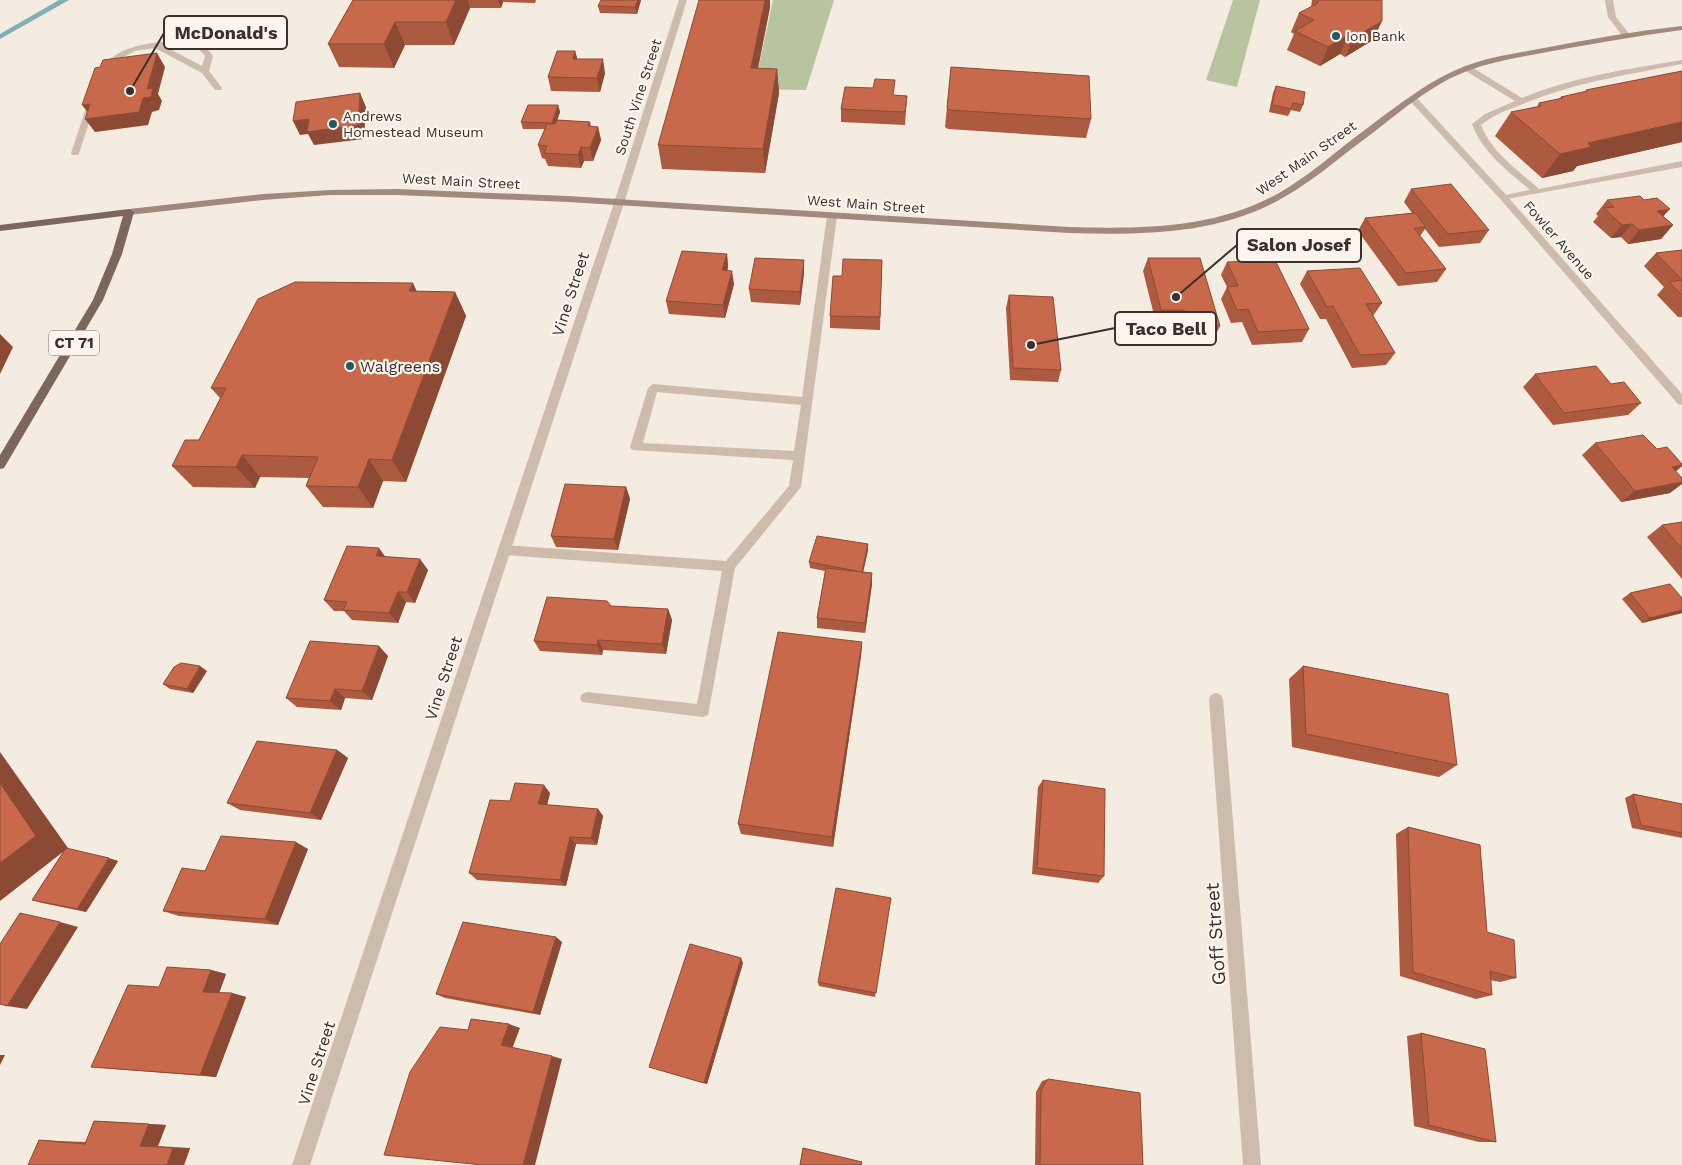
<svg xmlns="http://www.w3.org/2000/svg" width="1682" height="1165" font-family="'Work Sans',sans-serif">
<rect width="100%" height="100%" fill="#f4ebe1"/>
<path fill="#b8c4a0" d="M773,0H834L806,90L754,89Z
M1233,0H1260L1237,87L1206,80Z"/>
<g fill="none" stroke-linecap="round" stroke-linejoin="round">
<path fill="#7fb0b2" fill-rule="evenodd" d="M59,0H69L0,39V34Z"/>
<path fill="#cdbbac" fill-rule="evenodd" d="M178,40C193,40 204,43 213,56L209,71L222,88L221,90H215L202,73L155,48L135,51L114,62L107,72L100,70C117,45 149,43 178,40ZM178,45C189,45 198,46 205,56L202,66L164,46Z
M1682,60V64C1626,75 1571,83 1518,106C1505,111 1492,116 1481,125C1491,152 1518,170 1539,189L1682,161V167L1501,200V196L1530,190C1508,171 1482,152 1472,124L1485,114L1515,101L1464,70V66H1470L1522,98C1572,77 1628,69 1682,60Z
M91,102L95,105L79,153L78,155H72L71,153L87,105Z
M832,213L837,216L801,487L735,568L708,715L703,717L582,702L580,698L582,694L587,692L697,704L722,571L504,555L500,554L498,550L500,546L504,545L726,561L789,486L793,460L632,450L630,447L648,388L653,384L802,397L827,216ZM657,392L801,405L794,451L643,443Z"/>
<path fill="#cdbbac" fill-rule="evenodd" d="M679,0H687L624,203L310,1165H292L614,203Z
M1410,97H1416L1507,196L1682,394V405L1678,404L1501,200L1410,101Z
M1216,693L1221,695L1223,699L1261,1165H1243L1209,699L1211,695Z"/>
<path fill="#cdbbac" fill-rule="evenodd" d="M1605,0H1613L1616,17L1630,35L1629,37H1623L1608,17Z"/>
<path fill="#a18a7d" fill-rule="evenodd" d="M1682,26V30C1637,36 1592,44 1547,52C1522,57 1494,61 1470,70C1432,83 1398,114 1366,138C1340,157 1314,180 1286,196C1221,235 1143,235 1069,233L568,202L397,195H330L263,200L129,215L124,212L129,209L263,194L330,190L397,189L568,196L1069,227C1141,229 1215,229 1279,193C1307,177 1333,154 1358,135C1391,111 1425,82 1463,67C1488,57 1518,53 1544,48C1590,39 1636,31 1682,26Z"/>
<path fill="#7d675c" fill-rule="evenodd" d="M129,209L134,212L122,254L103,300L4,468L0,469V455L93,300L112,254L123,216L0,231V225Z"/>
</g>
<path fill="#ac5a40" d="M353,0H536L535,3L503,2L501,8H470L454,45H405L394,68L339,67L328,44Z
M641,0L637,14L600,13L598,6Z
M1312,0H1382L1373,40L1345,57L1340,54L1320,66L1287,50L1294,34L1291,32L1299,13L1311,7Z
M770,7L758,69H777L779,93L765,173L662,169L658,145Z
M575,51L577,59L605,73L600,92L551,91L548,77Z
M951,67L1091,119L1086,138L948,129L945,127Z
M1682,71V142L1577,166L1573,171L1542,178L1495,136L1511,112L1537,107L1539,103L1559,99L1561,97L1585,92L1586,90Z
M1276,86L1303,105L1300,112L1291,110L1288,116L1269,112L1273,93Z
M894,95L907,96L905,125L841,122V109Z
M558,105L560,112L557,120L590,122L591,127H598L601,140L593,161H584L581,168L548,166L545,159L542,158L538,145L545,129H523L521,122Z
M1411,189L1489,230L1480,243L1439,247L1425,229L1420,236L1446,269L1437,282L1398,286L1358,231L1365,218L1412,213L1404,202Z
M1607,200L1663,217L1673,225L1661,239L1628,244L1621,237L1611,238L1593,222L1598,216L1596,214Z
M1682,250V317H1678L1657,295L1664,287L1644,266L1656,253Z
M727,254L728,267L727,271L734,284L725,318L669,314L666,301Z
M1148,258L1220,326L1214,338H1183L1179,323H1156L1143,271Z
M804,260V273L800,305L751,302L749,289Z
M882,260L880,330L830,328V316L842,276Z
M1227,262L1309,329L1302,342L1252,345L1242,322L1231,323L1221,299L1227,287L1221,275Z
M1307,271L1382,303L1373,316L1395,353L1386,365L1352,368L1326,319H1320L1300,284Z
M417,291L455,292L466,316L406,482L383,481L373,508L323,507L306,486L309,478L260,477L255,488L193,487L172,466L199,440L220,398L211,388Z
M1009,295L1061,370L1058,382L1010,380L1006,308Z
M1535,374L1611,384L1641,403L1628,415L1553,425L1523,387Z
M1595,443L1657,449L1682,464V466L1676,471L1670,493L1621,502L1582,455Z
M626,487L630,499L618,550L556,547L551,536Z
M1682,522V579L1647,537L1662,525Z
M868,544V550L863,572L872,573V584L865,633L817,628V618L825,571L810,568L809,562Z
M385,556L428,570L415,603L406,602L398,623L352,620L344,611H334L324,600Z
M1630,593L1682,598V613L1642,623L1622,599Z
M611,606L668,609L672,620L666,654L603,650L602,655L540,651L534,641Z
M862,642L861,656L833,847L741,834L738,824Z
M388,656L372,700L345,698L341,710L297,707L286,698Z
M1303,666L1457,765L1439,777L1292,747L1289,679Z
M207,671L193,693L170,689L163,684Z
M337,750L348,758L321,820L240,810L227,803Z
M1043,780L1104,876L1098,883L1032,874L1038,787Z
M550,793L547,805L598,809L603,816L597,845L576,844L566,886L477,880L469,873L510,801Z
M1633,794L1682,804V838L1632,828L1625,798Z
M1408,827L1487,932L1516,978L1500,982L1490,980L1492,995L1476,999L1400,976L1396,834Z
M68,848L67,849L118,861L86,912L42,903L32,900L63,852Z
M308,849L278,925L179,916L163,911L205,871Z
M891,898L875,997L819,986L818,982Z
M562,942L540,1015L445,998L436,994Z
M743,963L707,1084L649,1067Z
M211,970L226,974L219,993H232L246,997L216,1077L91,1067L159,987Z
M1421,1033L1496,1142H1479L1414,1126L1407,1036Z
M1048,1079L1143,1165H1035L1036,1092L1042,1081Z
M94,1121L166,1125L158,1146L190,1148L184,1165L39,1140L59,1141L86,1142Z"/>
<path fill="#8c4a34" d="M456,0H468L470,8L454,45L446,22Z
M498,0H502L503,2L501,8Z
M638,0H641L637,14L635,7Z
M765,0H770V7L753,92L751,68Z
M1382,21L1373,40L1345,57L1354,38Z
M395,22L405,45L394,68L384,44Z
M1348,35L1340,54L1320,66L1328,47Z
M575,51L579,64L573,59Z
M157,53L165,67L158,94L162,101L159,110L152,112L148,125L95,132L85,119L92,118L82,105L143,98L147,89Z
M603,59L605,73L600,92L597,78Z
M777,69L779,93L765,173L763,149Z
M360,93L366,107L364,139L314,145L308,134L300,135L293,121Z
M558,105L560,112L554,130L552,123Z
M1682,122V142L1577,166L1573,171L1542,178L1560,154L1588,143Z
M598,127L601,140L593,161L590,148Z
M581,147L584,161L581,168L578,155Z
M1670,209L1658,222L1657,211Z
M1632,224L1621,237L1611,238L1622,225Z
M1673,225L1661,239L1628,244L1639,230Z
M727,254L728,267L724,283L722,270Z
M804,260V273L800,305V292Z
M732,271L734,284L725,318L723,305Z
M413,283L424,307L409,291Z
M455,292L466,316L406,482L392,460Z
M0,334L13,347L0,374Z
M242,455L260,477L255,488L236,467Z
M369,459L383,481L373,508L358,487Z
M1682,465V466L1669,477L1672,467Z
M1682,482V484L1670,493L1621,502L1635,491Z
M626,487L630,499L618,550L614,539Z
M868,544V550L862,577V572Z
M379,548L387,559L376,556Z
M420,559L428,570L415,603L407,592Z
M872,573V584L865,633V623Z
M398,592L406,602L398,623L389,613Z
M668,609L672,620L666,654L662,644Z
M1682,610V613L1642,623L1650,618Z
M598,640L603,650L602,655L597,645Z
M862,642L861,656L833,847L832,837Z
M379,646L388,656L372,700L362,691Z
M200,666L207,671L193,693L187,689Z
M335,689L345,698L341,710L330,701Z
M337,750L348,758L321,820L310,813Z
M0,752L68,848L0,901Z
M544,785L550,793L545,812L538,804Z
M598,809L603,816L597,845L591,838Z
M570,837L576,844L566,886L560,880Z
M296,842L308,849L278,925L265,919Z
M109,858L118,861L86,912L77,909Z
M60,922L78,927L27,1009L7,1006Z
M556,937L562,942L540,1015L533,1012Z
M741,958L743,963L707,1084L704,1083Z
M211,970L226,974L218,996L203,992Z
M232,993L246,997L216,1077L200,1075Z
M509,1024L520,1028L512,1049L501,1045Z
M0,1055H5L0,1065Z
M552,1056L562,1059L535,1165H523Z
M149,1124L166,1125L158,1146H140Z
M173,1148H190L184,1165H167Z"/>
<path fill="#c8694b" stroke="#8c4a34" d="M353,0H456L446,22H395L384,44H328Z
M601,0H638L635,7L598,6Z
M699,0H765L751,68L777,69L763,149L658,145Z
M1318,0H1382V21L1354,38L1348,35L1328,47L1295,31L1314,20L1299,13L1318,3Z
M557,51H575L573,59H603L597,78L548,77Z
M157,53L147,89L153,88L151,97L143,98L139,112L85,119L90,104L82,105L95,68L100,67L103,60Z
M951,67L1089,76L1091,119L950,110L947,108Z
M1682,71V122L1588,143L1591,147L1560,154L1511,112L1541,106L1539,103L1563,98L1561,97L1587,91L1586,90Z
M875,79L895,80L893,95L907,96L905,112L841,109L845,87L873,88Z
M1276,86L1305,92L1303,105L1293,103L1291,109L1272,105Z
M360,93L358,125L307,132L309,119L293,121L296,102Z
M528,105H558L552,123L521,122Z
M557,120L590,122L588,126L598,127L590,148L581,147L578,155L544,153L547,146L538,145L547,124H555Z
M1451,184L1489,230L1448,234L1411,189Z
M1640,196L1644,200L1657,198L1670,209L1657,211L1673,225L1639,230L1632,224L1622,225L1604,208L1614,207L1607,200Z
M1415,213L1426,227L1414,228L1446,269L1406,273L1365,218Z
M1682,250V280L1656,253Z
M682,251L727,254L722,270L732,271L723,305L666,301Z
M755,258L804,260L800,292L749,289Z
M1148,258H1200L1220,326H1188L1184,310H1161Z
M843,259L882,260L880,317L830,316L833,276H842Z
M1275,260L1309,329L1258,332L1248,309L1237,310L1227,287L1238,286L1227,262Z
M1360,268L1382,303L1366,304L1395,353L1360,355L1333,306L1327,307L1307,271Z
M1682,280V295L1669,282Z
M295,282L413,283L409,291L455,292L392,460L369,459L358,487L306,486L318,457L242,455L236,467L172,466L185,440H199L226,388H211L258,299Z
M1009,295L1053,297L1061,370L1013,368Z
M1596,366L1611,384L1624,382L1641,403L1564,413L1535,374Z
M1643,435L1657,449L1667,447L1682,464V465L1672,467L1682,478V482L1635,491L1595,443Z
M565,484L626,487L614,539L551,536Z
M1682,522V549L1662,525Z
M817,536L868,544L862,572L809,562Z
M347,546L379,548L376,556L420,559L407,592H398L389,613L343,610L347,602L324,600Z
M826,568L872,573L865,623L817,618Z
M1670,584L1682,598V610L1650,618L1630,593Z
M547,597L607,601L611,606L668,609L662,644L598,640L597,645L534,641Z
M778,632L862,642L832,837L738,824Z
M310,641L379,646L362,691L335,689L330,701L286,698Z
M181,663L200,666L187,689L163,684L174,667Z
M1303,666L1448,694L1457,765L1306,734Z
M257,741L337,750L310,813L227,803Z
M1043,780L1105,789L1104,876L1037,868Z
M0,783L36,836L0,863Z
M515,783L544,785L538,804L598,809L591,838L570,837L560,880L469,873L490,800L510,801Z
M1633,794L1682,804V833L1641,825Z
M1408,827L1480,845L1487,932L1514,940L1516,978L1490,971L1492,995L1413,972Z
M221,836L296,842L265,919L163,911L182,868L205,871Z
M66,848L109,858L77,909L32,900Z
M836,888L891,898L876,993L818,982Z
M20,913L60,922L7,1006L0,1004V944Z
M463,922L556,937L533,1012L436,994Z
M690,944L741,958L704,1083L649,1067Z
M167,967L211,970L203,992L232,993L200,1075L91,1067L128,985L159,987Z
M471,1019L509,1024L501,1045L552,1056L523,1165H482L384,1155L410,1072L440,1027L468,1030Z
M1421,1033L1485,1049L1496,1142L1429,1125Z
M1048,1079L1140,1093L1143,1165H1040L1041,1090Z
M94,1121L149,1124L140,1146L173,1148L167,1165H28L39,1140L85,1144Z
M803,1148L862,1162L861,1165H800Z"/>
<g fill="#1f5a5e" stroke="#fbf5ee" stroke-width="2">
<circle cx="1336" cy="36" r="5"/>
<circle cx="333" cy="124" r="5"/>
<circle cx="350" cy="366" r="5"/>
</g>
<g text-anchor="middle" stroke-width="4.5" stroke-linejoin="round" paint-order="stroke">
<g font-size="14" fill="#3b302b" stroke="#fbf5ee" text-anchor="start">
<text x="1346" y="41">Ion Bank</text>
<text x="343" y="121">Andrews<tspan x="343" dy="16">Homestead Museum</tspan></text>
</g>
<g font-size="14" fill="#3b302b" stroke="#fbf5ee">
<text transform="translate(638 97) rotate(-72)" y="5">South Vine Street</text>
<text transform="translate(1306 158) rotate(-35)" y="5">West Main Street</text>
<text transform="translate(461 181) rotate(3)" y="5">West Main Street</text>
<text transform="translate(866 204) rotate(4)" y="5">West Main Street</text>
<text transform="translate(1559 240) rotate(49)" y="5">Fowler Avenue</text>
</g>
<rect fill="#fbf5ee" stroke="#756b66" stroke-width="1" x="49" y="330.5" width="50" height="25" rx="4"/>
<g font-size="15" font-weight="bold" fill="#3b302b">
<text x="74" y="348">CT 71</text>
</g>
<g font-size="16" fill="#3b302b" stroke="#fbf5ee">
<text transform="translate(570 294) rotate(-72)" y="6">Vine Street</text>
<text transform="translate(443 678) rotate(-72)" y="6">Vine Street</text>
<text transform="translate(316 1063) rotate(-72)" y="6">Vine Street</text>
</g>
<g font-size="16" fill="#3b302b" stroke="#fbf5ee" text-anchor="start">
<text x="360" y="372">Walgreens</text>
</g>
<g font-size="19" fill="#3b302b" stroke="#fbf5ee">
<text transform="translate(1215 934) rotate(-94)" y="7">Goff Street</text>
</g>
</g>
<path fill="none" stroke="#3b302b" stroke-width="2" d="M130 91L164 33M1176 297L1237 245M1031 345L1115 328"/>
<g fill="#3b302b" stroke="#fbf5ee" stroke-width="2">
<circle cx="130" cy="91" r="5"/>
<circle cx="1176" cy="297" r="5"/>
<circle cx="1031" cy="345" r="5"/>
</g>
<g fill="#fbf5ee" stroke="#3b302b" stroke-width="2">
<rect x="164" y="16" width="123" height="33" rx="5"/>
<rect x="1237" y="229" width="124" height="33" rx="5"/>
<rect x="1115" y="312" width="101" height="33" rx="5"/>
</g>
<g font-size="18" text-anchor="middle" font-weight="bold" fill="#3b302b">
<text x="226" y="39">McDonald's</text>
<text x="1299" y="251">Salon Josef</text>
<text x="1166" y="335">Taco Bell</text>
</g>
</svg>
